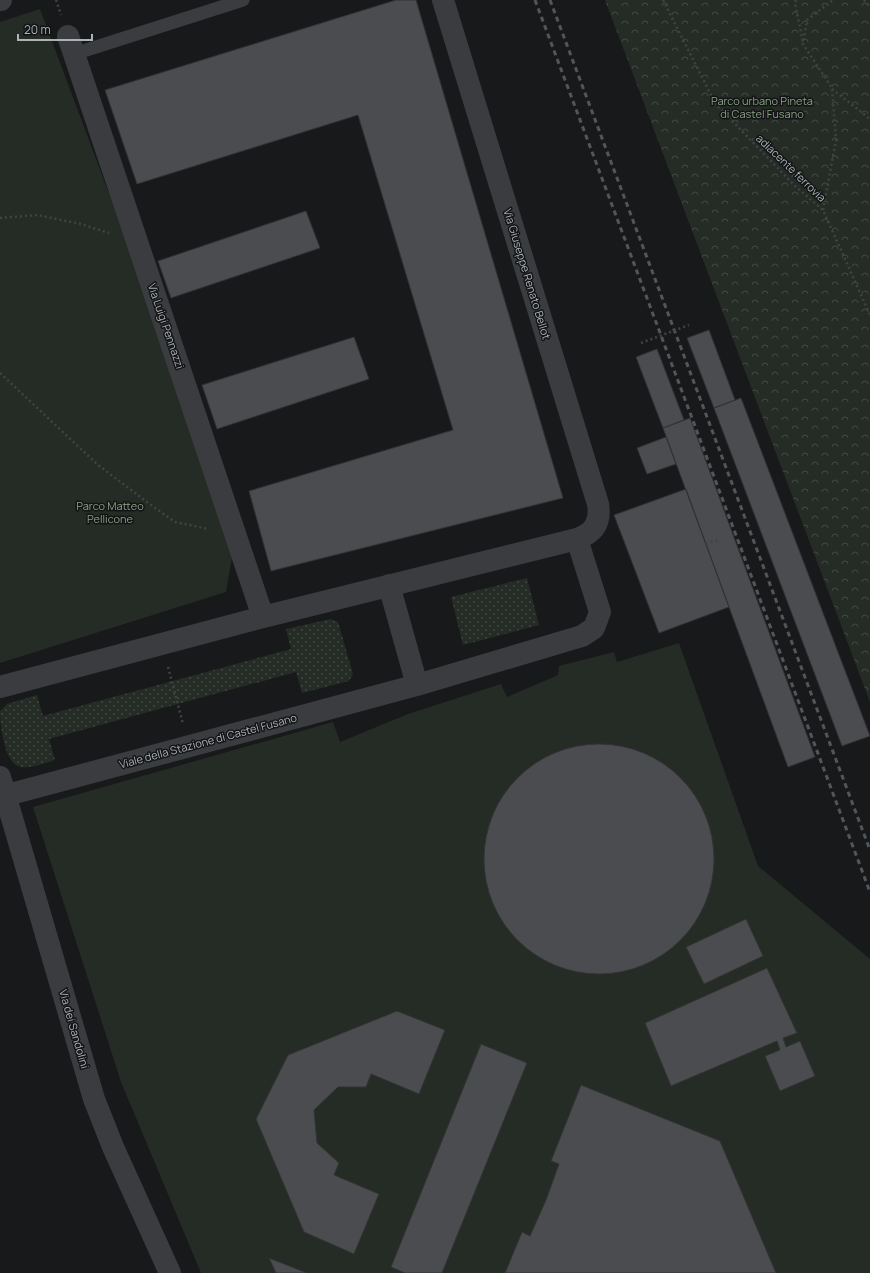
<svg xmlns="http://www.w3.org/2000/svg" width="870" height="1273" font-family="Manrope,sans-serif">
<defs>
<pattern id="grass-dots" width="8" height="8" patternUnits="userSpaceOnUse"><rect width="8" height="8" fill="#252c25"/><path d="M2 2h.1M6 6h.1" fill="none" stroke="#424843" stroke-width="1.8" stroke-linecap="round"/></pattern>
<pattern id="forest-crowns" width="20" height="18" patternUnits="userSpaceOnUse"><rect width="20" height="18" fill="#252c25"/><path d="M2 6a3 3 0 1 1 6 0M12 15a3 3 0 1 1 6 0" fill="none" stroke="#424843"/></pattern>
</defs>
<rect width="100%" height="100%" fill="#18191a"/>
<path fill="url(#grass-dots)" d="M527,578L539,625L463,645L451,597Z
M331,619L338,622L353,674L349,681L302,693L296,672L49,739L55,760C45,763 28,770 18,766C4,761 0,723 0,711L7,704L37,695L43,716L291,649L286,629Z"/>
<path fill="url(#forest-crowns)" d="M605,0H870V702Z"/>
<path fill="#252c25" d="M40,9L236,534L226,592L0,663V22Z
M679,643L758,866L870,959V1273H201L121,1082L33,807L333,722L340,742L408,714L501,684L507,697L558,675L559,666L614,652L617,662Z"/>
<path fill="#4b4c4f" stroke="#333336" d="M396,0H416L563,498L271,571L249,491L453,430L358,115L137,184L105,90Z
M306,211L320,248L171,298L158,261Z
M709,330L735,400L714,408L687,338Z
M354,337L369,379L217,429L202,385Z
M657,349L684,420L663,428L636,357Z
M741,398L870,736L842,746L714,408Z
M690,418L815,757L788,767L663,428Z
M666,437L676,464L647,474L637,448Z
M686,489L729,607L659,633L614,515Z
M484 859a115 115 0 1 1 230 0a115 115 0 1 1-230 0Z
M746,919L763,956L704,984L686,947Z
M767,968L797,1033L783,1038L786,1047L800,1041L815,1076L780,1091L765,1056L780,1050L777,1041L671,1086L645,1023Z
M397,1011L445,1030L419,1094L371,1074L366,1087H338L314,1110L317,1143L339,1163L334,1175L379,1194L354,1254L304,1232L256,1119L288,1055Z
M481,1044L527,1063L442,1273H405L391,1267Z
M581,1085L720,1141L776,1273H505L522,1232L530,1236L546,1200L559,1164L551,1161Z
M269,1258L307,1273H276Z"/>
<g fill="none" stroke-linecap="round" stroke-linejoin="round">
<path stroke="#404346" stroke-width="2.5" stroke-dasharray="2 3" stroke-linecap="butt" d="M56,0L61,15
M663,0L715,103L795,186L823,210L870,315
M796,0L795,3L803,42
M864,0L870,7
M832,89L870,119
M823,210L836,140L832,88L803,44L807,20L833,0
M0,218L37,215L81,224L109,233
M0,373L98,465L155,508L175,522L208,529
M706,544L717,540
M168,667L183,724"/>
<path stroke="#3a3c3f" stroke-width="13" d="M74,54L243,0"/>
<path stroke="#3a3c3f" stroke-width="22" d="M0,0H1
M68,36L263,617
M389,585L417,685
M0,687L263,617L577,539C594,533 601,522 598,504L443,0
M0,777L94,1099L113,1147L170,1273
M0,797L417,685L582,636L594,628L600,612L577,539"/>
<path stroke="#535659" stroke-width="3" stroke-dasharray="5 4" stroke-linecap="butt" d="M535,0L870,892
M550,0L870,850"/>
<path stroke="#404346" stroke-width="2.5" stroke-dasharray="2 3" stroke-linecap="butt" d="M641,343L689,325"/>
</g>
<g text-anchor="middle" stroke-width="3" stroke-linejoin="round" paint-order="stroke">
<g font-size="11" fill="#89a186" stroke="#131415">
<text x="762" y="105">Parco urbano Pineta<tspan x="762" dy="13">di Castel Fusano</tspan></text>
<text x="110" y="510">Parco Matteo<tspan x="110" dy="13">Pellicone</tspan></text>
</g>
<g font-size="11" fill="#acb2b8" stroke="#131415">
<text transform="translate(791 168) rotate(44)" y="4">adiacente ferrovia</text>
<text transform="translate(527 274) rotate(73)" y="4">Via Giuseppe Renato Bellot</text>
<text transform="translate(166 326) rotate(71)" y="4">Via Luigi Pennazzi</text>
<text transform="translate(208 741) rotate(-15)" y="4">Viale della Stazione di Castel Fusano</text>
<text transform="translate(74 1029) rotate(74)" y="4">Via dei Sandolini</text>
</g>
</g>
<path d="M18 34v6h74v-6" fill="none" stroke="#acb2b8" stroke-width="2"/>
<text x="24" y="34" font-size="12" fill="#acb2b8" stroke="#131415" stroke-width="3" paint-order="stroke">20 m</text>
</svg>
